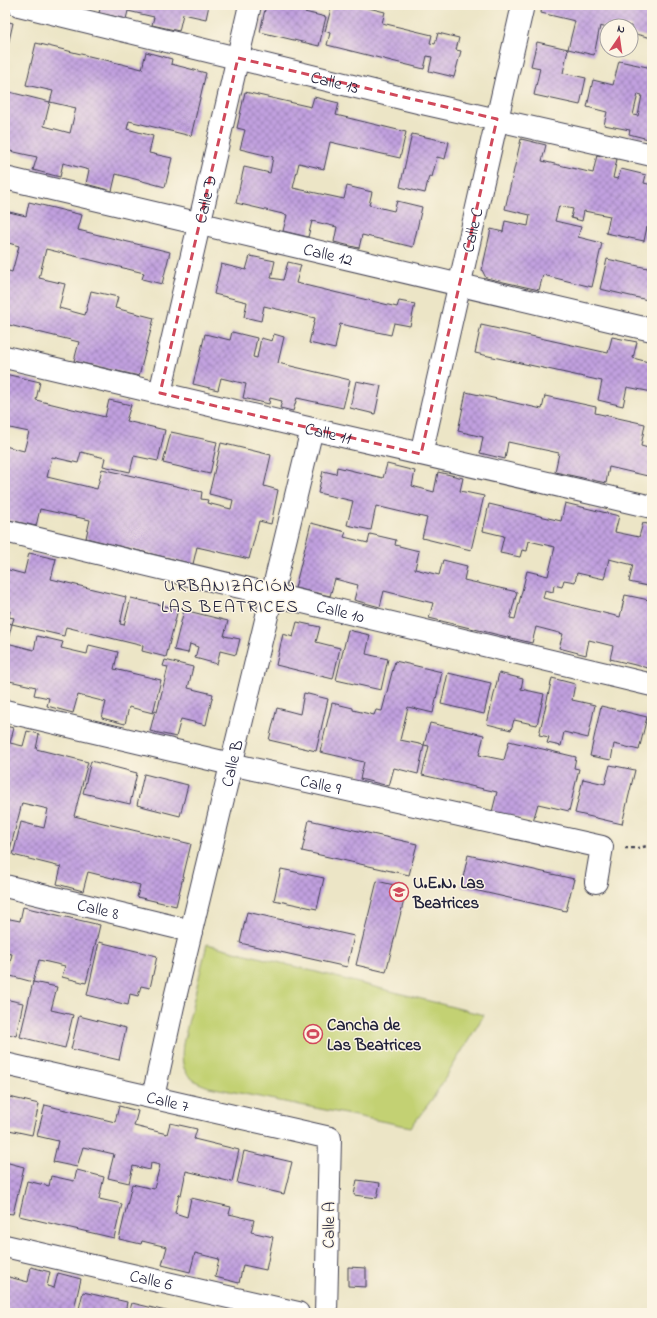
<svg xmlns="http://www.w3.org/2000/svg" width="657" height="1318" font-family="'Indie Flower',sans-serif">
<defs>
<pattern id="building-cross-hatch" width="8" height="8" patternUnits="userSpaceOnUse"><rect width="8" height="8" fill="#c1a0df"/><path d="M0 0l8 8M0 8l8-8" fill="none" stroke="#9c82b6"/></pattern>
</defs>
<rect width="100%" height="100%" fill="#fcf5e5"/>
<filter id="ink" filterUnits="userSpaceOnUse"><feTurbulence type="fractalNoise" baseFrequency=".025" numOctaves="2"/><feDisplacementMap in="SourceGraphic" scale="8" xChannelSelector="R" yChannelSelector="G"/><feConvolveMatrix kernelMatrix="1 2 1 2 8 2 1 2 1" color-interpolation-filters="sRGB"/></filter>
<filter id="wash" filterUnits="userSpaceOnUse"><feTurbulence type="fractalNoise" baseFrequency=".012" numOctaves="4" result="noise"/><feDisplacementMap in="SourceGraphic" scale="16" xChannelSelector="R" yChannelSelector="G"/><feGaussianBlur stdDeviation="0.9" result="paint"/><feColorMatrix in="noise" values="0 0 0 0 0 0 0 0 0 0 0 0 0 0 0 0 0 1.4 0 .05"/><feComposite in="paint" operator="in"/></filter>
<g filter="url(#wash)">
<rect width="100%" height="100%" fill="#ece5c6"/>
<path fill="#c3d173" stroke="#727a57" d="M207,944L484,1015L433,1098L411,1127L209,1087C185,1079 180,1069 183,1044Z"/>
<g id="blocks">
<path fill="url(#building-cross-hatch)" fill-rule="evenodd" d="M101,5H209L206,19L183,14L179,31L152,25L154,17L128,11L126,19L99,13Z
M266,5H274L326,17L319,46L260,32Z
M332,5H356L385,12L382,23L432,35L430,43L435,44L438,33L459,38L456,50L461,51L454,77L429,71L432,57L427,56L424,69L327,45L330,33L325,31Z
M542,5H631L652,10V38L631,33V26H607V28L600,26L594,55L568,49L575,21L541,13Z
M5,21L13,23L6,54H5Z
M537,42L568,49L563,73L586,78L580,105L534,95L540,68L531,66Z
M36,43L142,69L146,52L172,59L171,64L206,73L191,136L129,121L127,129L153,136L149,153L172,158L165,187L116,174L112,191L86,184L89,170L63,163L60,177L33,170L37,157L10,151L7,165L5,164V91L50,102L44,126L70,133L76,108L50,102L53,91L26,85Z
M619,61L652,68V140L629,134L630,130L604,125L607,112L587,107L593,80L613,85ZM638,94L642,95L638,116L633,115Z
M245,92L311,107L314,97L339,103L336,115L406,132L400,158L330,142L324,169L299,163L293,188L344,199L347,186L372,192L369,205L394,211L397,201L422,207L413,247L362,235L359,248L334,242L337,227L312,221L308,237L283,231L287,215L236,203L244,167L270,173L273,157L240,149L245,130L237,128Z
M412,134L449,142L445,159L437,157L432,177L429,176L425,193L400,187Z
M521,139L546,145L542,161L593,173L597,155L617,159L613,178L618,179L621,169L646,175L644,183L652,185V229L647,227L644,241L606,233L610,216L584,211L582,221L571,218L573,209L559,206L555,221L581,227L578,237L602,243L592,287L543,275L539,290L486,278L482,270L491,229L503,232L505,221L528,226L530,215L505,209Z
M29,202L82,215L78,230L170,252L162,284L142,279L144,273L46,249L39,278L65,284L59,308L85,315L91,291L118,297L115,308L154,318L139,376L74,361L79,342L5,324V270L12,272L19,246L5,242V211L26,216Z
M250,256L275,261L271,278L283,280L288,262L301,265L296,283L397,307L399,301L415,304L410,326L394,323L391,335L340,324L335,349L309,343L315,318L264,306L261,321L244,317L247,302L214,294L221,264L246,270Z
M607,259L652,269V301L600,289Z
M481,325L608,353L612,337L637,342L633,358L652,363V392L627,387L623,406L598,400L602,381L475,353Z
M232,332L257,338L253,357L257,358L261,338L272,341L274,334L284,337L278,363L350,380L343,408L297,398L293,411L280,408L282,401L270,398L269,404L243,398L246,384L221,378L218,390L193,384L205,334L230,340Z
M5,374L40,382L36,400L105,417L109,400L131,405L126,421L165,430L158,461L134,456L130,472L103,466L105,458L81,452L78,463L52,457L47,477L97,489L102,469L202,492L201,499L208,500L207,503L231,509L233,500L209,494L221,443L271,455L264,486L278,490L271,524L259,521L249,559L197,547L193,564L86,538L90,520L40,509L36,526L5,519V446L24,451L29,432L5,427Z
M356,381L381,386L375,414L350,408Z
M466,392L542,409L545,396L596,407L595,413L645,424L641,446L652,449V477L609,467L606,483L555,472L559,453L508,442L505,459L480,453L483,437L458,431Z
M171,432L217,442L210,474L163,463Z
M387,464L415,471L412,486L434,492L438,472L463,478L460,491L484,496L471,550L422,538L427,518L376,506L371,530L347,525L353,501L318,493L323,471L336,474L337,467L383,478Z
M565,503L619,516L615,532L639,537L643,523L652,525V587L629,582L633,565L609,559L604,579L577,573L575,582L564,580L562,587L554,585L553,592L545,590L543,598L620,617L625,595L649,600L648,603L652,604V669L610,659L613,646L589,640L586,655L559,648L563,634L536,627L532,643L429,618L433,603L408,597L384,591L380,607L354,600L358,585L335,579L330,596L295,588L311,523L346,532L344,537L368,543L370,534L396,540L395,545L419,551L415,569L439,575L443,560L467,566L464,580L517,592L510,618L515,619L527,571L548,576L555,547L529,541L527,551L522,550L520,557L500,553L504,536L483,531L489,504L561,521Z
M29,553L56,559L51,579L126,597L120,624L124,625L131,598L178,609L166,657L142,651L143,646L66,627L64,636L12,624L14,618L9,617L10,611L5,610V569L24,574Z
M184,610L228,621L224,636L240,639L236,655L220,651L217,664L195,658L198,647L190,644L188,653L174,650Z
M5,622L12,624L7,643L34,650L37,636L63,642L61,648L87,654L89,645L118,652L114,669L161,680L153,713L129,707L125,724L102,718L106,702L78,695L73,713L47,706L49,698L34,695L36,687L5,680Z
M297,622L320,627L316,642L340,648L333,679L276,665L283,634L293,637Z
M348,630L370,635L366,654L388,659L381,690L336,680Z
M165,660L193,667L188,688L213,694L206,725L181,719L176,737L150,731L155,711L157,712L168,667L163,666Z
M395,661L442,672L433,713L408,707L400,740L424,745L430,723L484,735L479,755L504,760L509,741L576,757L574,768L579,769L569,811L538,804L533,821L492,812L497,792L422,775L429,746L424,745L418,774L394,768L389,786L360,779L364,762L320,752L332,703L353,708V710L374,715L376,710L382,711Z
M448,673L491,683L484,714L441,704Z
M499,673L523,679L521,689L544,694L537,725L514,720L511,730L487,724Z
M552,678L575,684L572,700L595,705L588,738L564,732L561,746L547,743L549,737L539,735Z
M304,693L328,699L316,751L269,740L277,708L300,714Z
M601,706L647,717L639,750L614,744L611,760L590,756Z
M5,726L14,728L10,743L23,746L27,731L39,734L36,749L88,762L74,816L191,844L176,906L137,897L140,885L88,872L83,891L57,884L61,867L13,855L21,822L44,828L48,809L22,803L5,869Z
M91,761L137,773L130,804L83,793Z
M610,765L635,770L622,824L575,813L583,779L605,784Z
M144,774L188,785L180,816L137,805Z
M309,820L417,844L409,875L302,851Z
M468,855L574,879L566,911L461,887Z
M281,869L324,878L317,909L274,900Z
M377,881L407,888L386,972L356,965Z
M23,907L100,925L86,983L62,977L65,966L39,960L33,982L57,987L51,1010L73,1015L65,1048L20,1037L33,982L7,975L12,954L5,953V918L20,921Z
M247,912L354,936L347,967L240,943Z
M99,942L157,956L150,988L141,986L138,996L130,994L128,1005L87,995Z
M5,999L23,1003L16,1036L5,1033Z
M79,1016L126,1028L119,1060L71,1049Z
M5,1096L39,1104L32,1135L9,1130L6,1143H5Z
M45,1105L115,1122L119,1106L138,1111L134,1126L167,1134L170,1123L197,1129L194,1139L239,1150L232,1182L186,1171L181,1195L179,1194L175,1213L187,1217L191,1198L231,1207L229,1214L254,1220L251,1232L273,1237L266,1270L243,1265L239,1283L215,1277L219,1259L195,1253L190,1272L162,1265L167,1247L142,1241L141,1244L119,1239L132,1184L154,1189L160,1165L151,1163L150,1170L133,1166L129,1183L108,1178L114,1154L83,1147L77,1167L53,1162L58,1141L37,1136Z
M244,1151L292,1162L284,1194L237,1183Z
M5,1162L24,1167L13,1214L5,1213Z
M77,1170L104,1177L99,1199L122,1204L114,1238L19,1216L27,1181L49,1186L51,1176L74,1181Z
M357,1180L380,1183L377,1198L354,1195Z
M31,1267L50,1272L47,1286L54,1288L58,1273L81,1279L73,1313H27L21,1312L20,1313H5V1276L28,1282Z
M348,1267L366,1268V1287L348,1286Z
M83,1292L127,1302L125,1313H78Z
M132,1303L170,1312V1313H129Z"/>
</g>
</g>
<g filter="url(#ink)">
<use href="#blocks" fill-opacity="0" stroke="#403f50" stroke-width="1"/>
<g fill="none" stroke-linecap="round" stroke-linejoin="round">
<g stroke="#403f50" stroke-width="24">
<g id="street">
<path id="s1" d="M19,5L418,102L652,155"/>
<path id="s2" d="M5,178L652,330"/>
<path id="s3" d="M5,357L312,429L652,507"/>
<path id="s4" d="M160,393L250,5"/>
<path id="s5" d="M421,454L523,5"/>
<path id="s6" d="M5,531L652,685"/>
<path id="s7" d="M5,711L231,764L602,847L596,882"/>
<path id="s8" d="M5,886L191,931"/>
<path id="s9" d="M5,1064L330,1138L326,1313"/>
<path id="s10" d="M153,1097L173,1006L312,429"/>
<path id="s11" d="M5,1246L298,1313"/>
</g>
</g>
<path stroke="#403f50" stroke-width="2.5" stroke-dasharray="3 3" stroke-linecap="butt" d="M625,848H638L652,845"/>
<use href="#street" stroke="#fff" stroke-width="22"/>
</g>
</g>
<path fill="none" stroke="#d1495b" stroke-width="3" stroke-dasharray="8 5" stroke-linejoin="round" d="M238,58L497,119L421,454L160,393Z"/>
<defs>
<g id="school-ring" transform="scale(1)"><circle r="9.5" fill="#fcf5e5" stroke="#d1495b" stroke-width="1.5"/><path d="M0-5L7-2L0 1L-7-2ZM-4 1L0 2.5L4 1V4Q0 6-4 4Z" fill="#d1495b"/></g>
<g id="stadium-ring" transform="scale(1)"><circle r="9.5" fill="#fcf5e5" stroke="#d1495b" stroke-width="1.5"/><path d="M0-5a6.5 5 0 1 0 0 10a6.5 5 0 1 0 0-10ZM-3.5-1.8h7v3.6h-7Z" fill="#d1495b"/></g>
</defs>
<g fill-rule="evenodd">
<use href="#school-ring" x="399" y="892"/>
<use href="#stadium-ring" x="313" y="1034"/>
</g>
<g text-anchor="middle" stroke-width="3" stroke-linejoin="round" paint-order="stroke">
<g font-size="17" fill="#22223b" stroke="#fcf5e5">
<text dy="6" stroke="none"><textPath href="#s1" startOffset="325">Calle 13</textPath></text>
<text dy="6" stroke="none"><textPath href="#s4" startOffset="199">Calle D</textPath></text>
<text dy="6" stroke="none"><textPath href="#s5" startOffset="230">Calle C</textPath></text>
<text dy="6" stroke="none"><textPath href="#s2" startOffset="332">Calle 12</textPath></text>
<text dy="6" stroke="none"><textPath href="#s3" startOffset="332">Calle 11</textPath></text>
<text dy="6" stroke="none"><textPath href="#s6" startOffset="345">Calle 10</textPath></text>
<text dy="6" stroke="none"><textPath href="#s10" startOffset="343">Calle B</textPath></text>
<text dy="6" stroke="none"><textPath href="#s7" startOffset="324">Calle 9</textPath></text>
<text dy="6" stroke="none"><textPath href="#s8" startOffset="96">Calle 8</textPath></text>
<text dy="6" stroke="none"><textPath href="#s9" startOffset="167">Calle 7</textPath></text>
<text transform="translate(328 1225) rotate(-89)" y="6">Calle A</text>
<text dy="6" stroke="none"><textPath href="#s11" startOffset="150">Calle 6</textPath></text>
</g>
<g font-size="17" font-weight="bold" fill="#22223b" stroke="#fcf5e5" text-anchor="start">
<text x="413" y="888">U.E.N. Las<tspan x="413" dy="20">Beatrices</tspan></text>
<text x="327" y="1030">Cancha de<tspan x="327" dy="20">Las Beatrices</tspan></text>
</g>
<g font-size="18" letter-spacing="1" fill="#22223b" stroke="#fcf5e5">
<text x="230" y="591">URBANIZACIÓN<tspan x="230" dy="21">LAS BEATRICES</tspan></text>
</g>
</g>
<rect width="657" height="1318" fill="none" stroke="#fcf5e5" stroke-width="20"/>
<g transform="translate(619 38) rotate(13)"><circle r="19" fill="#fcf5e5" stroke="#a5a1a1"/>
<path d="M0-3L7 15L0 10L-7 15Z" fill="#d1495b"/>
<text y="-6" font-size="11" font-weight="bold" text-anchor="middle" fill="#22223b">N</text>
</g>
</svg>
